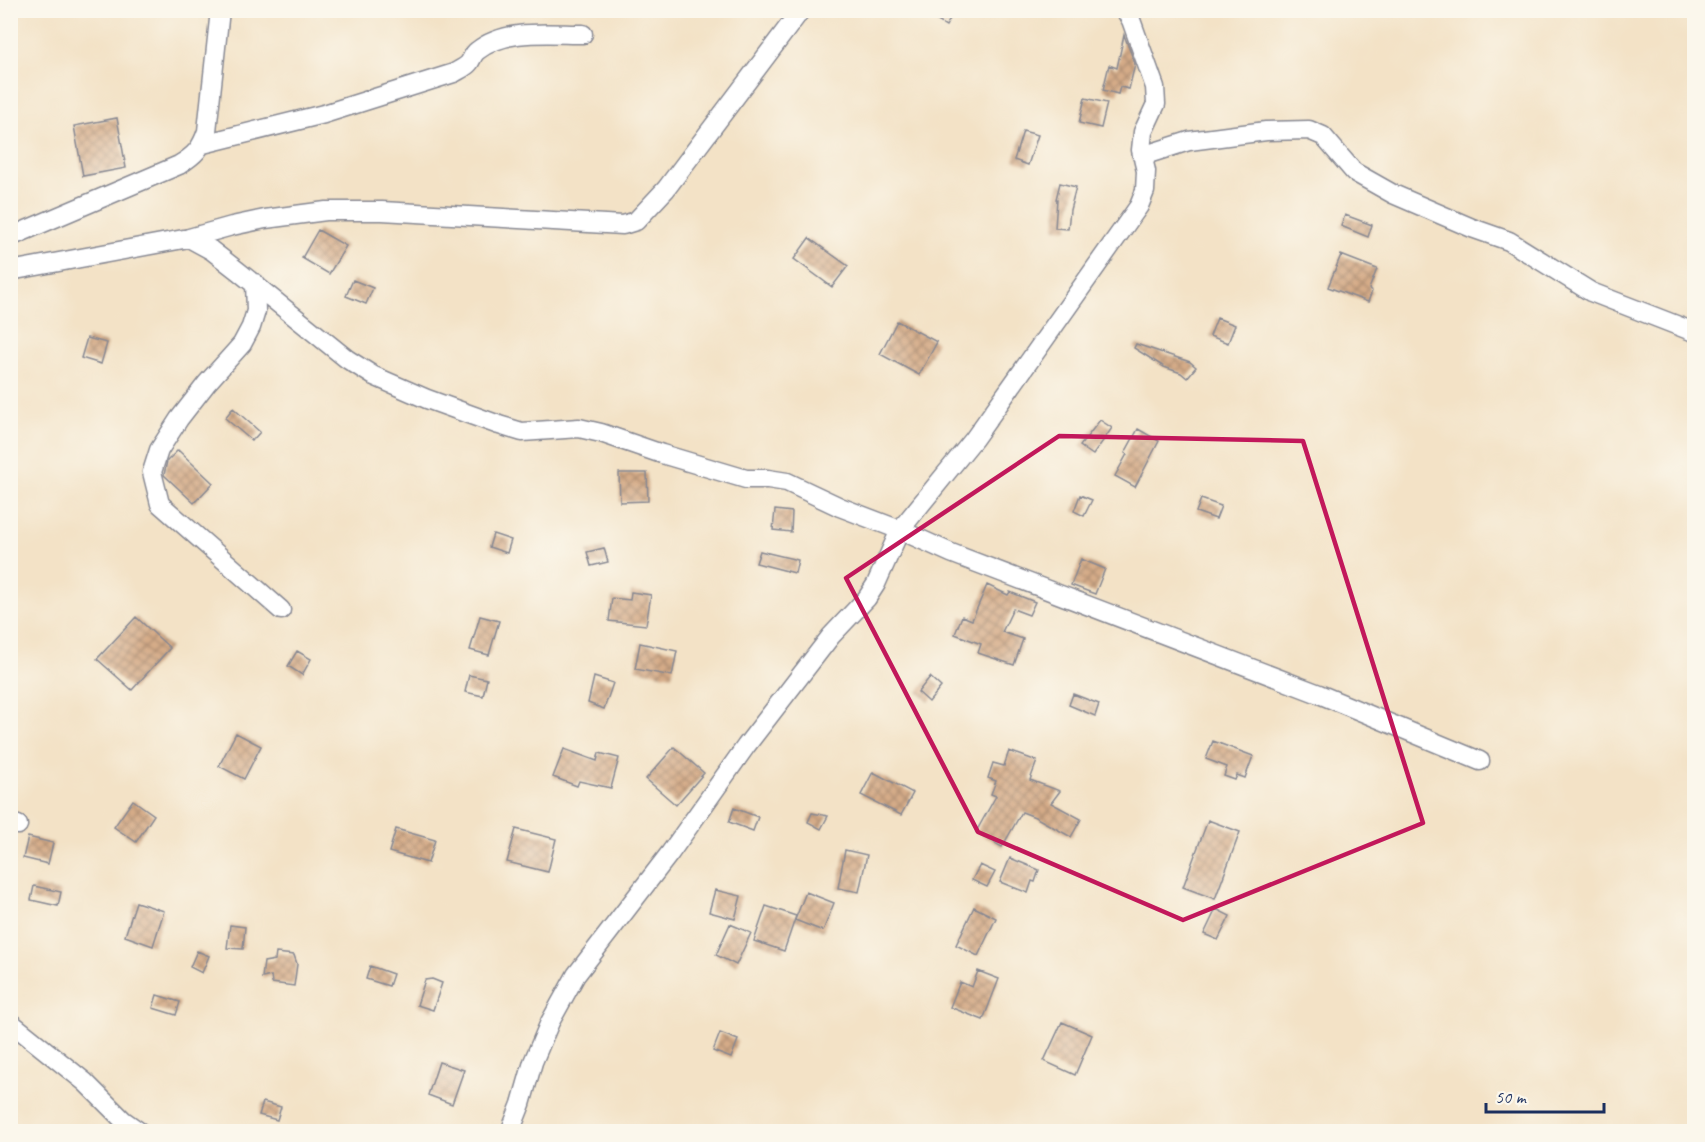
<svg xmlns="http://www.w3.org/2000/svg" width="1705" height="1142" font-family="Caveat,sans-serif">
<defs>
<pattern id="building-cross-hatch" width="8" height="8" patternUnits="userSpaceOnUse" patternTransform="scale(1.5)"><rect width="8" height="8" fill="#d5ac88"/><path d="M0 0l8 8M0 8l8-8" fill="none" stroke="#ac8c72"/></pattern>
</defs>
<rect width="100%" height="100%" fill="#fbf7ec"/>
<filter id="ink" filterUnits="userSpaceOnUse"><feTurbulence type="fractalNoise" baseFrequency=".0167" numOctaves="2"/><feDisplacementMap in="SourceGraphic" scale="12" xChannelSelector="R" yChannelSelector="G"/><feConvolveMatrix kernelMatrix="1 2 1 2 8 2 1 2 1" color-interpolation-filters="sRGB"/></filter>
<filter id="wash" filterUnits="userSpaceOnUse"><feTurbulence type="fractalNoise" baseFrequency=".008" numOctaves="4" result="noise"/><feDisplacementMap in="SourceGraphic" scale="24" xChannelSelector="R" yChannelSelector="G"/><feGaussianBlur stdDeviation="1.35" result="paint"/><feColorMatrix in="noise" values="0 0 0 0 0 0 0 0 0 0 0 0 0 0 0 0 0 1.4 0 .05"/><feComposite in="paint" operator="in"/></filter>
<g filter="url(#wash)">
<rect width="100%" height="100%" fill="#f3e2c6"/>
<g id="blocks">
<path fill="url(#building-cross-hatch)" d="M919,10H955L946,26Z
M1124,35L1135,64L1129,89L1120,87L1118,94L1103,90L1109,65L1117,68Z
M1085,98L1107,103L1101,128L1079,123Z
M117,118L126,168L83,176L74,126Z
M1023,131L1038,135L1028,165L1014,160Z
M1060,183L1076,187L1070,210L1068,229L1055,228L1057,199H1056Z
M1345,215L1372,225L1368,237L1341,226Z
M318,230L346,246L329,274L302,258Z
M809,238L848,266L832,287L794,259Z
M1341,255L1377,269L1369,289L1372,291L1368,302L1328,287Z
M353,280L373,288L366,304L346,296Z
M1217,318L1235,325L1228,343L1210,336Z
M897,321L937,342L919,375L880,354Z
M87,338L107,343L101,364L81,358Z
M1136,344L1190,362L1196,367L1187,378L1181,373L1164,367L1134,348Z
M233,408L260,432L252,441L225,418Z
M1100,420L1112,428L1093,455L1080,446Z
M1138,429L1159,441L1135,487L1115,476L1127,454L1125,453Z
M178,450L213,483L194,503L164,475L167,461Z
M619,473H647L648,501L620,502Z
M1080,495L1092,500L1084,516L1074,511Z
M1201,499L1221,506L1216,519L1196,512Z
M775,510L792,512L791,532L773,530Z
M493,534L511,540L507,553L489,547Z
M604,548L608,562L591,566L587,552Z
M760,551L798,560L795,573L756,563Z
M1081,559L1105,569L1095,594L1071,585Z
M987,585L1008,595L1010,592L1035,602L1029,615L1013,609L1002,632L1023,639L1014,665L978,653L981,644L955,634L962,616L972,620Z
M631,592L651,595L646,625L609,621L612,598L630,600Z
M480,616L499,621L489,655L470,650Z
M136,617L170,648L132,690L97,659Z
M640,643L677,651L672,676L635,669Z
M297,651L311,659L302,675L288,666Z
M469,675L487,679L483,696L465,692Z
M594,677L613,683L604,709L588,703Z
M930,677L941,687L929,702L918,692Z
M1073,694L1099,704L1095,716L1069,705Z
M236,733L261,746L244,779L219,766Z
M1213,741L1253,756L1245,778L1237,775L1235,780L1224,776L1227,767L1206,759Z
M674,747L704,773L676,805L646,779Z
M564,749L597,761L599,753L619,758L611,788L579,781L577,786L553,777Z
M1009,751L1037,761L1030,780L1060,791L1051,803L1081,819L1071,837L1035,817L1022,812L1002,847L976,832L996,796L991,794L996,781L988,778L993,763L1004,766Z
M873,772L913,793L901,815L861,795Z
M133,800L154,815L136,842L114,827Z
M734,808L758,817L753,831L729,822Z
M812,813L828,816L821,829L808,822Z
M1208,820L1240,832L1215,899L1183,887Z
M396,829L435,840L428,863L389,852Z
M516,829L556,839L548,872L507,862Z
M28,837L53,843L48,864L23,858Z
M845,850L867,855L859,892L838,888Z
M1010,858L1039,870L1035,882L1032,881L1028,893L1000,882Z
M980,865L995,872L987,887L972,880Z
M34,886L61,892L58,906L31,900Z
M715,890L741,896L735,919L709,912Z
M806,892L834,903L823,931L795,920Z
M136,902L164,911L153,946L125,936Z
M766,906L796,916L784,951L754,941Z
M974,907L996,918L978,956L956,945Z
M1216,909L1230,916L1218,940L1204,934Z
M730,924L751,933L736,965L716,955Z
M230,925L245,927L243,949L227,948Z
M197,951L209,956L202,973L190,967Z
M276,953L294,955L297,964L294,986L272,983L271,976L262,978L264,962L275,960Z
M370,966L393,974L389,986L366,979Z
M978,971L999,979L983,1020L950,1007L960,982L972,987Z
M432,979L442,983L433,1010L417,1005L425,980Z
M157,995L180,1002L176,1015L153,1008Z
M1062,1022L1092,1035L1075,1075L1044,1061Z
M720,1033L738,1040L731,1058L713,1051Z
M439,1062L464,1070L452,1104L428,1095Z
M263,1102L281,1107L277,1120L259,1115Z"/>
</g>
</g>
<g filter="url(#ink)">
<use href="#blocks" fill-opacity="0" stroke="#878892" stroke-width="1.5"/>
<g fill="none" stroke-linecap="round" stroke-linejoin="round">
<g stroke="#878892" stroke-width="21">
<path id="street" d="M203,144L324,114L454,73C459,70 466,67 469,63C472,59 473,54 477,51C505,28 549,34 583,34
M1142,156L1189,141L1266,131L1309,130L1323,136L1354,172L1393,194L1472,228L1509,241L1591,292L1694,332
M10,237L179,165C195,155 201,149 207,131L220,10
M189,238L211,250L238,271L347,359L374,376L427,399L499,425L522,432L579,428L601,433L662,454L746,479H768L787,482L840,507L900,530L951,553L1319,694L1480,761
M10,271L189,238L232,226L265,219L326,211H382L623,225L636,221L666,189L801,10
M255,283L256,311L251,327L242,344L207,383L179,419L159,450L152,472L160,504L281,610
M10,823L18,825
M10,1022L85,1082L123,1120L140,1132
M510,1132L521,1104L533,1062L550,1022L576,975L670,853L746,746L831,636L867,598L876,584L900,530L974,439L1139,206L1145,191L1146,171L1141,150L1143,132L1156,104L1155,87L1131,20L1125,10"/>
</g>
<use href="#street" stroke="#fff" stroke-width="18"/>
</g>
</g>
<path fill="none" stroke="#c2185b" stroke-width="4.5" stroke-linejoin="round" d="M1059,436L1303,441L1423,823L1183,920L978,832L846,578Z"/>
<rect width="1705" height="1142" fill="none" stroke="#fbf7ec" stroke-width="36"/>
<path d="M1486 1103v9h118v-9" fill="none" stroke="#1b2f5e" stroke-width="3"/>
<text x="1495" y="1103" font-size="18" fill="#1b2f5e" stroke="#fbf7ec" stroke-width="4.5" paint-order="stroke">50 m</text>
</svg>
